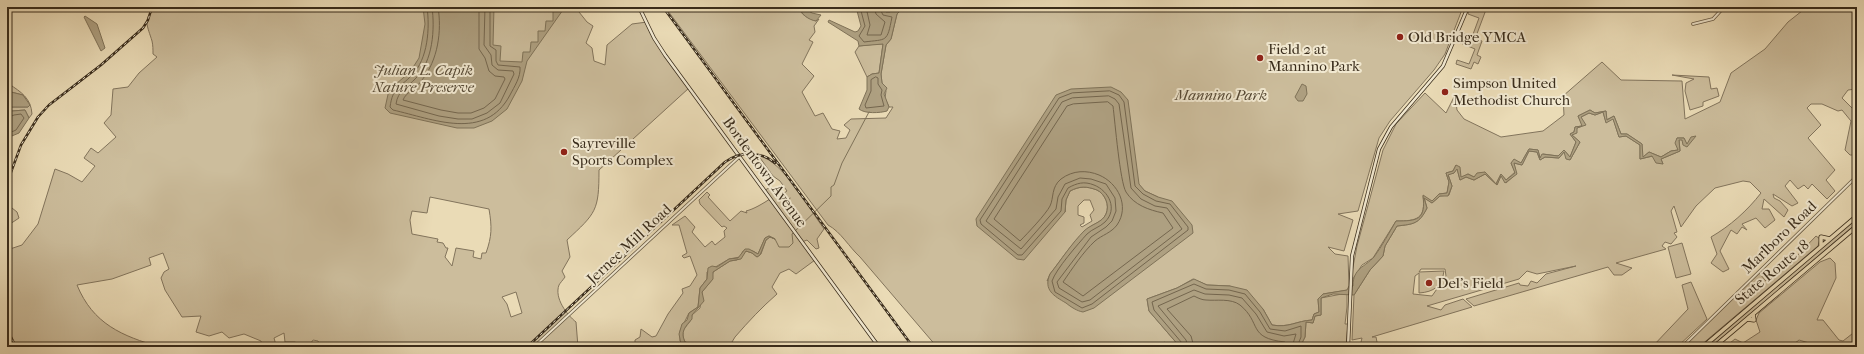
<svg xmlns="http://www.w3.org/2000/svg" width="1864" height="354" font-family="'IM FELL French Canon',serif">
<rect width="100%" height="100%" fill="#eadbb6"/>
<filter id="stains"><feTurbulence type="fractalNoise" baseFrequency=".005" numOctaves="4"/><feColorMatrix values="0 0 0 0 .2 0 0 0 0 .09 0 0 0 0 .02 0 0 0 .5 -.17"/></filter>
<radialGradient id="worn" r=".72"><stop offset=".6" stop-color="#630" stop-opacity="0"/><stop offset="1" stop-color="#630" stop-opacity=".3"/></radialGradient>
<path fill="#ccbd9c" stroke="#82745c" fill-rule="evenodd" d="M157,7H575L587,22L593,26L586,43L592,48L594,61L605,65L607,45L632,24L647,22L654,37L689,88L599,170C599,211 596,213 567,240L570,257L562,271L565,277C563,280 560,283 559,285C554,298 567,315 576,322L578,347H321L318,341L313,340L309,346L303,347L295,342H285L284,333L274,338L276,345L273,347L262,346L261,341L244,334L229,338L222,332L209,336L196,332L201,316L182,317L165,290L161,278L164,272L169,269L163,253L149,258L151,265L112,279L77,285C93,324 122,336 160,347H11L7,335V250L22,245L38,224L55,169L68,174L82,182L95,166L84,158L91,148L98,153L116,137L104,123L111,115L113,89L128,87L139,73L157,57L153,54C153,50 153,45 152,41C148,27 141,18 157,7ZM430,197L489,209C492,227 492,236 486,253H482L481,259L473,257L474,251L456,248L452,266L445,257L448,248H446L443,243L437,242L438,239L412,234L410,220L412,211L427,213ZM516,292L522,313L511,317L507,304L502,297Z
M665,7H800C799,15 809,18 816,21L819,19L814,26L815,32L809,40L813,42L802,64L814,76L802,92L815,116L823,113L832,129L840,131L837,139L846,138L850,130L844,125L851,119L886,118L893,107H889L885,98L886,91L882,83L881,74L886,45L891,39L897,14L904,7H1463L1445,54L1434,70L1390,121L1379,138L1358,211L1338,214L1353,220L1344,251L1328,247L1335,254L1348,256L1349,286L1348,290L1323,294L1318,299L1319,312L1314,314L1312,320C1296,321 1289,328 1272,325L1263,309L1230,286L1207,285L1193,279L1177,288L1147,299L1149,311L1180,347H1169L1165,342L1163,343L1167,347H937L860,257C849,247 841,232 828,225ZM1071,89L1138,184L1145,191L1158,197L1047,281L1050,274C1061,260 1072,243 1085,231C1091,224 1102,223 1106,214C1110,205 1105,194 1097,190C1086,186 1080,186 1070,191L1066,200L1065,212ZM1084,200H1090L1094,210L1090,215L1092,221L1082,227L1080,225L1084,223V217L1078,215V206Z
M1470,7H1487L1475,39L1482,41L1477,55L1481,57L1478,64L1474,62L1471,69L1456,64L1457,60L1469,64L1475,49L1458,42L1462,33L1472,37L1479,18L1468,14Z
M1807,7H1857V78L1852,84L1856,89L1848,90L1842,98L1857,113V155H1850L1845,150L1851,121L1842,110L1838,111L1822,104H1811L1807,108L1821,125L1808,138L1835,170L1826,180L1835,191L1827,199L1812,184L1808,189L1804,185L1798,189L1790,180L1785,186L1798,203L1792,206L1773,194L1774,198L1780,201L1788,210L1784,217L1764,199L1762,209H1769L1775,220L1765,228L1756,218L1742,224L1747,230L1742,227L1737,234L1731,230L1720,251L1729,269L1723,272L1711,263L1717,254L1711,237C1730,226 1747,211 1761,193L1750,182L1743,181L1715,188L1696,206L1681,227L1674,206L1671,211L1677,232L1674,233L1677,237L1671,244L1665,242L1662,246L1666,249L1616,263L1632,268L1622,275H1614L1608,267L1474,306L1466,299L1519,283L1520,285L1528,286L1531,281L1537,283L1546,274L1576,266L1537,274L1527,271L1519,279L1427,306L1441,310L1445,305L1463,299L1472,307L1372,337H1376L1378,347H1364L1361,342L1362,338L1352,340L1354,295L1370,270L1383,256L1385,246L1397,226C1414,224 1419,224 1427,208L1424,197L1432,203L1440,196L1449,195L1452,186L1448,174L1454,173L1457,168L1460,180L1466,177L1474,180L1485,174L1497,185L1501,175L1506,183L1516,174L1514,163L1522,165L1529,151L1537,152L1540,160L1545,157L1559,158L1564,152L1570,160L1580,142L1572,135L1577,128L1582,126L1575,127L1574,132L1570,134L1576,142L1570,157L1564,150L1558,156L1543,154L1540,158L1538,150L1529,149L1521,163L1514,160L1511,163L1515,172L1506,180L1501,174L1496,184L1485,172L1474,177L1468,174L1461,178L1456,165L1453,171L1446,173L1449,182L1447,193L1439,194L1432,202L1423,196C1426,219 1417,221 1396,221L1373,258L1362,265L1353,279L1352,272L1357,246L1383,150L1396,124L1425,93L1446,113L1455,95L1457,110L1464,119L1501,137L1543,131L1564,115L1563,96L1602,62L1621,80L1682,81L1685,119L1720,102L1731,73L1765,49L1788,22ZM1590,110L1595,113L1606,111V120L1614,116L1621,134H1627L1642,144V158L1649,152L1661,157L1671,151L1678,150L1677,138H1684L1687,145L1682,140L1679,139L1680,151L1661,159L1663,164L1653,156L1640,159V145L1626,136L1619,137L1613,118L1606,122L1603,112L1595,115L1589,113L1581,117L1583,126L1578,116ZM1421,269H1445L1446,276L1432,296L1413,294L1415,276L1419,273V293C1434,292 1442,286 1444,271L1419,272Z
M877,44H883L879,73L872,74L867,77L855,52L859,46Z
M1672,75L1709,77L1711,89L1717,88L1719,96L1703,102V106L1690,110L1685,91L1686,83L1694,79Z
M9,84C21,92 31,98 32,114L29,118L25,110L12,111L7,116V107H28L23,95L7,91V85Z
M758,155C784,162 808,207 824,229L817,239L819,248L816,249L807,240L802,242L815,260L796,274L789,269L780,273L772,287L777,294C762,307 748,322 735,337L732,342L735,347H693L692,344L685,342C678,326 691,327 692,315L700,308L702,292L711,281L713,272L730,261L737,260L746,251L752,253L757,257L761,254L766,240L770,237L775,239L769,236L765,238L758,254L753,251H743L740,257L729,259L707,272V279L700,288L698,307L689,313L680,331V341L686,347H635V340L640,337L641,329L652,337L656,336L668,314L683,293L682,289L690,286L697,275L690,256L684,258L682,256L687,253L679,225H672L685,216L695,227L692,232L705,247L712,241L715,245L725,237L724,231L727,228L724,226L722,227L700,204L699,200L707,192L710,195L708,197L730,221L741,211L747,213L746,211C754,209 762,204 770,199L764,191L770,187L777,198L787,191L780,181L773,176Z
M7,204L17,212L19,218L7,226Z
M1857,217V223L1711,347H1705Z
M1816,236L1820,239L1818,246L1707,340L1699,347H1683L1759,273L1766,281L1773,273L1794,259Z
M1682,243L1691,274L1676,278L1668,247Z
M1830,258L1835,263L1836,278L1817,320H1823L1839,340L1843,341L1857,330V347H1812L1809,343L1799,340L1790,347H1725L1735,339L1743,343L1760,332L1756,320L1759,313L1820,262Z
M1691,282L1707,319L1677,347H1652L1688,309L1682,285Z
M1347,293V307L1345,324H1348L1346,347H1300L1305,337L1306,322L1313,323L1315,316L1321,315V298Z"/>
<path fill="#aea081" stroke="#7f7258" d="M423,7H494L493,45L501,46L500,61L522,62L523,52H530L531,42H538V31H545L546,21H553V11H560V7H565L527,61L522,81L507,109L492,121L474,128H457L390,113L385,108L389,90L410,72L419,58L425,24Z
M800,7H808L807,10L812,13L821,15L816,21C809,20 800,14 800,7Z
M856,7H883L886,12H890V7H904L897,14L891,39L886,45L881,74L882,83L887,88L884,94L889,107L887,111C880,113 865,114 859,109L867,90V77L872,74L879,73L883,44L859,46L858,41L828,22L829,20L855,32L858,31L861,26Z
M85,16L97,24L105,48L101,51L84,17Z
M1302,84L1306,86L1307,94L1303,101H1298L1295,97Z
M1111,87L1121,92L1128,100L1139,184L1145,191L1158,197L1172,201L1192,225L1193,233L1094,308L1083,312C1077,311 1071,307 1066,303C1054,296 1043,290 1050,274C1061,260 1072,243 1084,231C1091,224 1102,223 1106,214C1110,205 1105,194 1097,190C1086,186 1080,186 1070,191L1066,200L1065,212L1024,260L1017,259L977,226L976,219L1056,95L1071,89Z
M7,91L23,95L30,105L28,107H7Z
M25,110L29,118L19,133L7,138V116L12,111Z
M1590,110L1595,113L1606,111L1607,120L1614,116L1621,134H1627L1642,144L1643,157L1649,152L1661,157L1671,151L1678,150L1675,143L1677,138H1684L1687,144L1691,137L1696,136L1687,147L1683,145L1682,140H1679L1680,151L1661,159L1663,164L1656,163L1652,156L1640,159V145L1626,136L1619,137L1613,119L1606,123L1603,112L1595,115L1589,113L1581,117L1586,125L1577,128V133L1572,135L1580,142L1570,160L1566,159L1564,152L1559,158L1545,157L1540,160L1537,152L1529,151L1522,165L1514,163L1517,174L1505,183L1501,176L1497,185L1485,174L1474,180L1466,177L1460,180L1457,169L1454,173L1448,175L1452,186L1448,196H1440L1432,203L1424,198L1427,208C1419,224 1414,224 1397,226L1385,246L1383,256L1370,270L1354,295L1333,294L1321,298V315L1315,316L1313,323L1306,322L1305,337L1300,347H1180L1149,311L1147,299L1177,288L1194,279L1207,285L1230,286L1247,290L1263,309L1272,325C1289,328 1296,321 1312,320L1314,314L1319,312L1318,299L1323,294L1347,290L1349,286H1353C1353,268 1365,267 1374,257C1382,246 1389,233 1396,221C1418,221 1426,220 1423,195L1432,201L1439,194L1447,193L1449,182L1446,173L1453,171L1456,165L1460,167L1461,177L1468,174L1474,177L1477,173L1485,172L1496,184L1501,174L1506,180L1515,173L1511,163L1514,159L1521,163L1529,149L1538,150L1540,158L1542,154L1558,156L1564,150L1570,157L1576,142L1570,134L1574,132L1575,127L1582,126L1578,116Z
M769,236L775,239L770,237L766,240L760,255L757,257L752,253L746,251L741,259L730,261L713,272V279L702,292L704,301L692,315V319C685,327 680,332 685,342L692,344L693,347H686L681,344L679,334L682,324L687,320L689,313L698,307L700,288L707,279L708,268L712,266L717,267L729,259L738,258L745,249H749L758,254L765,238Z"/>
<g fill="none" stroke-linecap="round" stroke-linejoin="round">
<path stroke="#74664e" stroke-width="1" d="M427,7C430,28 428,59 412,75C400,88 393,86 390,107L393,110C433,119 485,142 510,95C514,87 521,77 520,67L498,65L496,61V50L490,46V7
M432,7C435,29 433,61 416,78C407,88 398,90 396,104L439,116L458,119H472L487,113L500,103L514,74L513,71L498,70L492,65L491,55L484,45L485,7
M438,7C442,31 438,60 422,80C417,88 406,92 403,100L441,110L458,113H471L484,108L495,99L505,79L504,77L495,76L489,71L485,58L479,49V7
M860,7L865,26L859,36L864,42C887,39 887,43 892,17L883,15L879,7
M866,7L870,25L867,35H881L885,22L876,14L874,7
M876,77L878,78V84L882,90L881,95L884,106L866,108L865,105L871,91V80Z
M1110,91L1119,95L1124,102L1135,186L1143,194L1156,201L1170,204L1188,227V230L1092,304L1082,308L1055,292L1052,281C1056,269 1078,244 1087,234C1092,229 1100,227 1105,222C1118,209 1109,191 1094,185C1084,181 1077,183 1068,188L1062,199L1061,211L1022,255H1018L981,224L980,220L1059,98L1072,93Z
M1109,96L1115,99L1119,104L1131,188L1141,199L1155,206L1167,208L1182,229L1090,300L1082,302L1059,288L1057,282L1091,237L1106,227L1112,221L1116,211L1115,198L1106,184L1091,179L1080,178L1065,184L1058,197L1056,209L1021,249L986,221L1062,102L1072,98Z
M1108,102L1113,106C1115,122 1120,182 1126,192C1134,205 1149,210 1163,213L1173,228L1083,296L1063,282C1072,269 1083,252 1095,241C1102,235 1111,233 1117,225C1130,206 1118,183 1099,175C1087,170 1073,170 1061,179C1051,187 1054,198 1050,206C1046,214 1027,234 1020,241L994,219L1067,106L1073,104Z
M7,118L14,115L21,114L24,118L16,130L7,134
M1183,347L1182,343L1154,310L1152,302L1194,284L1206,289L1229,290L1245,294L1260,312L1270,329L1285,331L1301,326V337L1297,347
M1188,347L1186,340L1158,306L1194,290L1205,294L1229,295L1242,298L1256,314L1267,332L1284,336L1296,334L1292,347
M1194,347L1191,336L1167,309L1194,296C1198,298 1202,300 1206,300C1216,301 1231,298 1240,305C1262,323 1247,338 1285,342L1286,347"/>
<path stroke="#7f7258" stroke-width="1" d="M782,202L786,206
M786,208L790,198
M775,239L779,247H789L793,243L792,234L831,196V187L834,185L842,163L869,112"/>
<g stroke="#655842" stroke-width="3.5">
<path id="tertiary" d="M1693,24L1713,19L1724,7
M534,347L739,157
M1682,347L1857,176"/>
</g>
<g stroke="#392c1b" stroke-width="4">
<path id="secondary" d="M639,7L654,38L665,55L879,347
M1348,347L1352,256L1379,149L1391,127L1443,66L1468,7"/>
</g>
<g stroke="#392c1b" stroke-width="5">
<path id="trunk" d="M1821,246V237L1830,239
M1747,319L1754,320L1753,314
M1703,347L1857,216
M1714,347L1857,226"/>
</g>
<use href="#tertiary" stroke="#f1e8d0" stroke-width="2"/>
<use href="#secondary" stroke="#f1e8d0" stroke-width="2.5"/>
<use href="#trunk" stroke="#eadbb6" stroke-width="3.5"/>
<g stroke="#392c1b" stroke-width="2.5">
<path id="rail" d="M663,7L913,347
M7,183L21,145L38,117L49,105L101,65L143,28L148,20L152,7
M7,329L16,347
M527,347L725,162C741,151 761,151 775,163"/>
</g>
<use href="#rail" stroke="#f1e8d0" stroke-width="1" stroke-dasharray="3" stroke-linecap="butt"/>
</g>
<g fill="#8f2418" stroke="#f1e8d0" stroke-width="1.5">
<circle cx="1400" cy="37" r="4"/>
<circle cx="1260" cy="58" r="4"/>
<circle cx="1445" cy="92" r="4"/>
<circle cx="564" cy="152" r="4"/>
<circle cx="1429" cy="283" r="4"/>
</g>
<g text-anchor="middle" stroke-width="4" stroke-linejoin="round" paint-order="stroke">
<g font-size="15" fill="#392c1b" stroke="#f1e8d0" text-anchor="start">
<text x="1408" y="42">Old Bridge YMCA</text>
<text x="1268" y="54">Field 2 at<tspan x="1268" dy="17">Mannino Park</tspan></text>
<text x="1453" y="88">Simpson United<tspan x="1453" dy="17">Methodist Church</tspan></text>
<text x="572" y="148">Sayreville<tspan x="572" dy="17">Sports Complex</tspan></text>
<text x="1437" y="288">Del's Field</text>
</g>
<g font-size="15" font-style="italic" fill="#564935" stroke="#f1e8d0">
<text x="423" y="75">Julian L. Capik<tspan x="423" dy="17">Nature Preserve</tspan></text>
<text x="1221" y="100">Mannino Park</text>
</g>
<g font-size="15" fill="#392c1b" stroke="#f1e8d0">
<text transform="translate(765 172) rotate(54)" y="5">Bordentown Avenue</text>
<text transform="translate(1779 237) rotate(-44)" y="5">Marlboro Road</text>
<text transform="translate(629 244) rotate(-43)" y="5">Jernee Mill Road</text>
<text transform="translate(1772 272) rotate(-40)" y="5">State Route 18</text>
</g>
</g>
<rect width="1864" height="354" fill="none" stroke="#eadbb6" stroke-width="24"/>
<rect x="8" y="8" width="1848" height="338" fill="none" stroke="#392c1b" stroke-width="2"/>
<rect x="12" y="12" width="1840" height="330" fill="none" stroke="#392c1b"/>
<rect width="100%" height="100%" filter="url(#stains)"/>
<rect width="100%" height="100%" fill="url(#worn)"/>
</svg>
